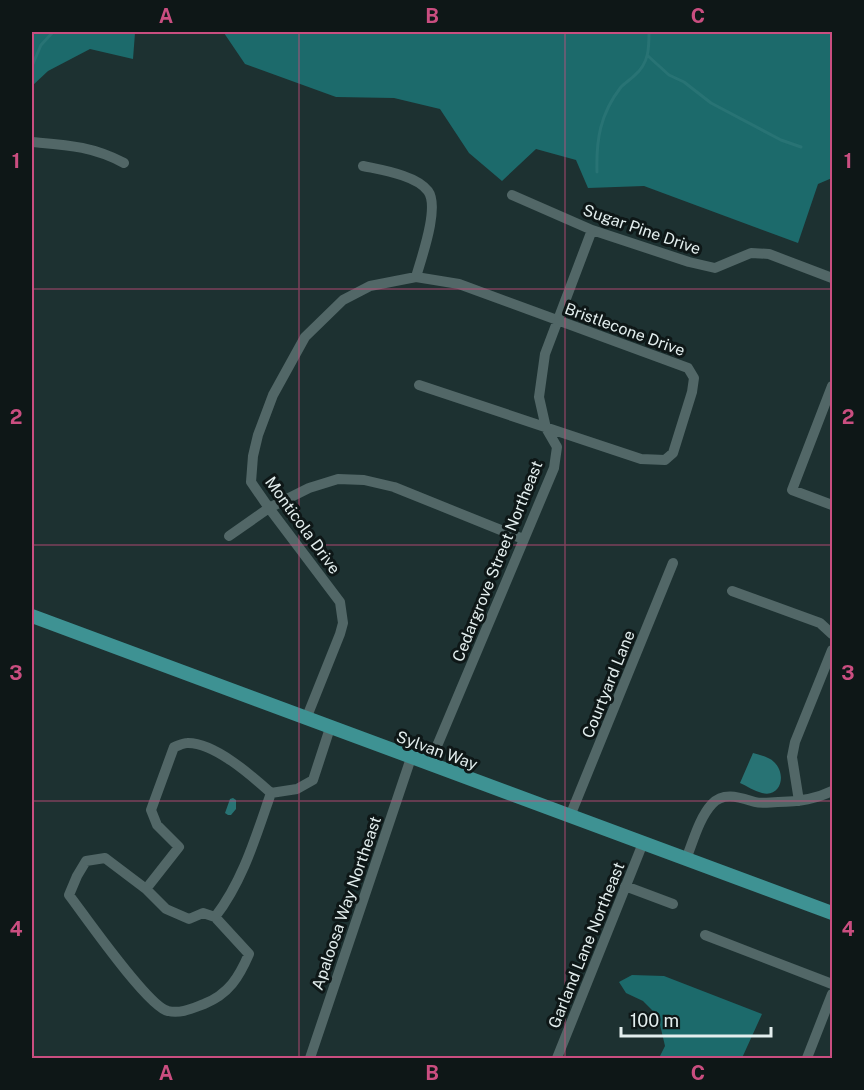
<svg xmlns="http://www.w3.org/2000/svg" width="864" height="1090" font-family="'Public Sans',sans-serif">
<rect width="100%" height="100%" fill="#1d3131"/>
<path fill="#1c6a6b" d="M32,32H832V178L818,184L798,243L644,186L588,188L576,160L536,149L502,181L469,153L440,109L394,98L336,97L245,64L224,33H135L133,59L90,49L48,71L32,86Z
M632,975L664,976L762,1014L742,1058H659L665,1046L658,1016L643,1001L626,993L619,982Z"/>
<path fill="#287374" d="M753,753C760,755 769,757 774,762C787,774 781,798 762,793C754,791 747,786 740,783Z
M233,798L236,800V809L231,815H228L225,813L230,799Z"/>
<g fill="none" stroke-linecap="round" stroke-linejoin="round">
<path stroke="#287374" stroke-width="3" d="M648,56L669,75L684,82L711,103L781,140L801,147
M32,66L41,45L53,32
M597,172C596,140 600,114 621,87C625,83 631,79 635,75C649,63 649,48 649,32"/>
<path stroke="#526767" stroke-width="10" d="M32,142C66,145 92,146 124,163
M363,166C381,170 416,175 428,191C440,207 421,259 416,277
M512,195L592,230L689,262L715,268L751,253L769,254L832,278
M832,386L792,490L832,505
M229,536L269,508L309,488L338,479L364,480L394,487L523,539
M732,591L820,623L832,634
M306,719L340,634L343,623L340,602L269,508L251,482L253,456L258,435L273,395L305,337L343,300L370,286L416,277L459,284L688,368L694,378L692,392L673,453L665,460L641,459L419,385
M429,765L554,468L557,447L546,428L539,397L545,354L592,230
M799,801L792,757L795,742L832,650
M570,816L673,563
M105,858L146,889L166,909L189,919L203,913L215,917L249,954C239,977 229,994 204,1004C193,1008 181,1014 168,1011C148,1007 85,916 69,895L77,876L86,861Z
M686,859C693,842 699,818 712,804C724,791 741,798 755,802C762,804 771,802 778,802C797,802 816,799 832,791
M625,886L673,904
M146,889L179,847L157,825L151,810L174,747C178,746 183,743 187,743C214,742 252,776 271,793L297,789L313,780L330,728
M215,917C243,881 256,836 271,793
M705,935L832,984
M310,1058L411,758
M557,1058L643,843
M807,1058L832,994"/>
<path stroke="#3e9293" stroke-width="14" d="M32,616L832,913"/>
</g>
<path fill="none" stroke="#ca4e80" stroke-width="1.5" stroke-opacity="0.55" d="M299,32V1058M565,32V1058M32,289H832M32,545H832M32,801H832"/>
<g text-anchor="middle" stroke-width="6" stroke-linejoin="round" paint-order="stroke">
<g font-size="16" fill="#e3eeee" stroke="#0e1717">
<text transform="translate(642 229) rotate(19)" y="6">Sugar Pine Drive</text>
<text transform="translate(625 329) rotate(20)" y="6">Bristlecone Drive</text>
<text transform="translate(303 525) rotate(54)" y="6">Monticola Drive</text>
<text transform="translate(497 561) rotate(-68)" y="6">Cedargrove Street Northeast</text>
<text transform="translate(608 684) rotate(-68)" y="6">Courtyard Lane</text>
<text transform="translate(437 750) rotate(20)" y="6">Sylvan Way</text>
<text transform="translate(346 903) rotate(-71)" y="6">Apaloosa Way Northeast</text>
<text transform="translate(586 945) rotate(-68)" y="6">Garland Lane Northeast</text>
</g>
</g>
<rect width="864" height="1090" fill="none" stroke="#0e1717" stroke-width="66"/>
<path d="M621 1027v9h150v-9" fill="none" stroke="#e3eeee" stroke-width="3"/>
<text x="630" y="1027" font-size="18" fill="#e3eeee" stroke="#0e1717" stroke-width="4.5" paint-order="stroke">100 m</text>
<rect x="33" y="33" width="798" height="1024" fill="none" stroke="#ca4e80" stroke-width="2"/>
<g font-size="20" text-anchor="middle" font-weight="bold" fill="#ca4e80">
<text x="166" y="23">A</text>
<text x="432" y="23">B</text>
<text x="698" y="23">C</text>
<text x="16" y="168">1</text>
<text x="848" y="168">1</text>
<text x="16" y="424">2</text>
<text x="848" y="424">2</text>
<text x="16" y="680">3</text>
<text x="848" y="680">3</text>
<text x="16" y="936">4</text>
<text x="848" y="936">4</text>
<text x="166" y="1080">A</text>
<text x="432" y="1080">B</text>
<text x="698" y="1080">C</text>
</g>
</svg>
